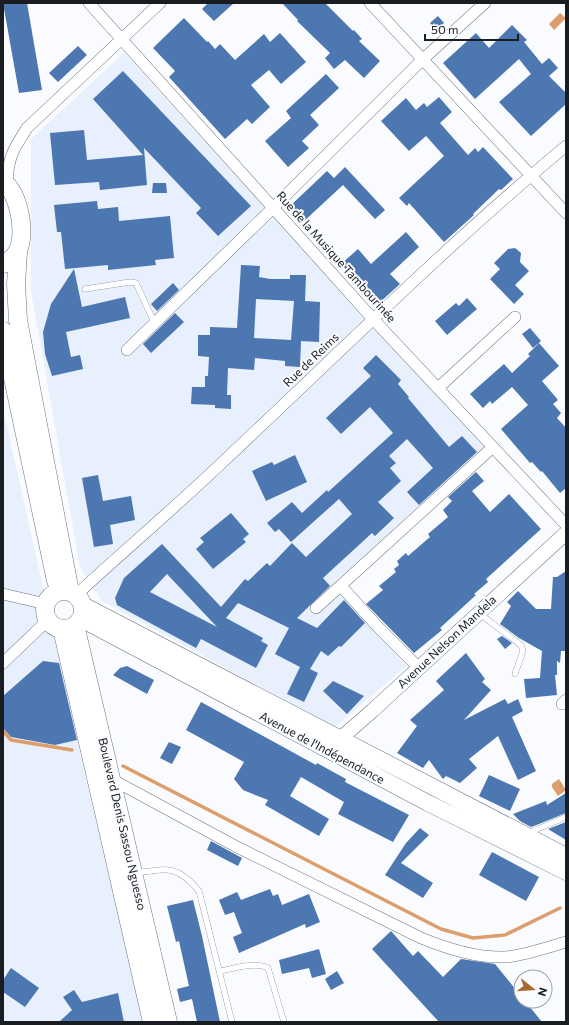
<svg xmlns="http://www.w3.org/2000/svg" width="569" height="1025" font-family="Commissioner,sans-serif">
<rect width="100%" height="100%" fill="#f9fbfe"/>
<path fill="#e7f0fc" d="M124,53L484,446L334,583L406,666L335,727L102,601L80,567L31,291V139Z
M3,409L86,780L144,1022H3Z"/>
<path fill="#dd9e6b" d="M560,13L566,18L554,30L549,24Z
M559,779L566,790L558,796L552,787V784Z"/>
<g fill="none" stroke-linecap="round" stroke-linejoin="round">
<path stroke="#dd9e6b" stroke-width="3.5" d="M3,731L11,740L72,750
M123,766L441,929L473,938L505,935L560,908"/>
</g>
<path fill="#4c77b0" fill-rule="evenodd" d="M3,3H27L42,90L19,93Z
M208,3H234L214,21L202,9Z
M282,3H325L353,31L354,30L362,39L359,41L380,61L364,78L345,60L334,69L325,58L330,53L297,21L298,20Z
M438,16L444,23L436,30L430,23Z
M184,18L207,42L208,41L215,49L220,44L235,60L264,34L270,42L280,33L306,62L281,84L269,70L251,85L270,107L252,124L247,119L225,139L169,77L175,71L153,48Z
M512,25L527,40L524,42L542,64L549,58L558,68L549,76L566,93V104L531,136L499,102L531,74L519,59L475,99L443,63L476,33L489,48Z
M78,46L87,55L58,82L49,73Z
M123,71L251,206L218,236L196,213L201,208L144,148L147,185L100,190L99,182L55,185L50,133L84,130L87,160L143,155L93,99Z
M326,74L339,88L310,115L319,125L302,141L309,148L288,167L265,141L291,118L286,111Z
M439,97L452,112L440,123L468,155L475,148L478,152L483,147L513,179L501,190L499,189L473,214L474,215L444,242L409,203L407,206L399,198L444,156L426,136L409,151L381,121L406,98L416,110L424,103L427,107Z
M345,167L385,210L375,219L343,185L303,222L289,207L327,171L334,178Z
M153,183H166L167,193H152Z
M97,201L98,209L118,207L119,221L170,216L174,258L155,260L156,265L108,270V265L65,269L61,232H57L54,205Z
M406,232L419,247L390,274L400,284L378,304L341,264L358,249L371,264Z
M515,248L521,253L520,262L529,271L515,285L524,294L514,304L490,279L500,269L494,263L508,249Z
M241,265L260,266L259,277L270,279H290V275H306L305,301L320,302L319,342L301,341L300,367L285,366V361L255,358L254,370L228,368L227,395H231V409L215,408V405L191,404L192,387H205V376H208L209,357L198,356V335H210V327L237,328ZM256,299L294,301L291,340L254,338Z
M74,269L82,307L125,297L130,318L66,332L71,357L80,355L83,369L52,376L45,354L43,332L51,304Z
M173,283L179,290L157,311L151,304Z
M467,298L477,309L447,335L435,321L456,303L459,306Z
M175,313L184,322L151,353L143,344Z
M530,328L541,341L533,348L522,334Z
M539,343L559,366L542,381L558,400L553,404L561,413L557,418L566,428V488L560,493L542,471L541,472L532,462L530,463L501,429L528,405L512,387L492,404L490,401L483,408L470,394L504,364L512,373L530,356L528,354Z
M376,355L401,380L398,384L409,397L408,398L449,447L462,436L477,452L419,505L407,492L433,468L407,439L389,456L396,463L390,468L401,481L378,502L394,518L375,536L372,533L323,578L330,586L297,618L317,628L344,600L365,623L341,647L339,646L328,656L321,651L310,669L318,673L304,702L287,694L300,667L275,654L289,628L238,603L226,618L263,638L261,641L268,645L256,668L201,639L196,648L117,605L115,598L124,578L162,544L221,607L245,579L248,581L267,563L270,566L292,543L306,557L352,514L339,499L291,542L279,529L275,532L267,523L292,502L302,513L327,490L328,492L393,433L370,407L341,434L326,418L371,376L363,368ZM167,574L217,627L150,592Z
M295,455L307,482L266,501L252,471L272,462L274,465Z
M476,472L484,481L472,491L490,512L509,494L541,529L486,579L488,582L474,594L476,595L440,628L442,630L414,653L366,604L383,590L379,586L396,572L394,569L399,565L397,561L406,553L408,556L430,537L428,534L448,517L443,510L452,501L448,497Z
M98,475L103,501L131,496L135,520L110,525L113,544L94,547L82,478Z
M231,513L249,534L243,539L246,542L213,569L196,549L204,542L200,538Z
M566,571V651H561L560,663L557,661V675H555L557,695L526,698L524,679L540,678L542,651L519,638L500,624L511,606L507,602L518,591L536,609H551L553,577H557Z
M502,636L512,643L505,649L497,639Z
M466,653L485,679L482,682L491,690L464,720L505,699L508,704L518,699L523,711L512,717L536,771L518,780L498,736L469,759L477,768L460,783L446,776L443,779L429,760L423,768L397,753L417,726L410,720L444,690L436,681Z
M43,661L59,663L77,740L55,745L11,737L3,728V696Z
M127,666L154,680L147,694L113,675L120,668Z
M333,681L364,696L347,714L323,691Z
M201,702L316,765L317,763L346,779L345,782L409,815L393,842L338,814L344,802L301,777L290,796L329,819L319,836L265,805L268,800L243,790L234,779L244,762L186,730Z
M169,742L181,747L172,764L160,758Z
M489,775L520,789L510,811L479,796Z
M566,793V813L539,824L531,827L520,821L513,814L546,801L547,805Z
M566,822V840L548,829Z
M420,828L429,835L401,863L433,883L423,898L385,875L406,843Z
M211,841L242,858L238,866L207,850Z
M492,852L539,877L526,901L479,875Z
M270,889L273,896L278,894L282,905L309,894L320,922L306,928L305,924L239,953L233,937L242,933L234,912L225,915L219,900L237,892L241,900Z
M193,900L202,936L220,1022H197L192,999L180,1002L177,989L189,986L179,941L176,942L167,906Z
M391,931L413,956L418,951L443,977L461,959L495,964L521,996V1001H525L542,1022H439L372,949Z
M319,949L326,974L312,978L309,968L282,974L279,960Z
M11,968L39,988L25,1007L3,992V980Z
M337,971L344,983L331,990L325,979Z
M74,990L82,1002L118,993L124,1022H59L72,1010L63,997Z"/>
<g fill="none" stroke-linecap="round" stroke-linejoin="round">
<g stroke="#6c7580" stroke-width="6">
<path id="service" d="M85,289L130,282L136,283L154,322
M480,614L521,645L523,651L515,674
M528,833L566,817
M135,873C166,869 177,864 199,891L232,1022
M220,971C234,969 255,961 268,968L284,1022"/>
</g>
<g stroke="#6c7580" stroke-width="12">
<path id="minor" d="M89,3L373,319L566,525
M370,3L566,213
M7,184C8,157 13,150 27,128L160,3
M127,350L274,207L422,60L485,3
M438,388L515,317
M341,586L378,627L419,668
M3,594L46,604
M76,595C126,549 178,505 227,458C339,353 448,244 566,146
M316,608L493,447
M3,663L48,620
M562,704L566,700
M113,780L237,847L421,938C448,949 476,958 505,957C522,956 549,947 566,942"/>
</g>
<g stroke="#6c7580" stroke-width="15">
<path id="tertiary" d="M333,745L372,711L566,533"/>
</g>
<g stroke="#6c7580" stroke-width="17">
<path id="secondary" d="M83,605L566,856
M81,619L428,803L566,872"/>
</g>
<g stroke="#6c7580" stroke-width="19">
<path id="primary" d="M3,182C19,191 27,236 17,252C14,258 9,261 3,264
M18,252L16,284L18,320L70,592
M3,331L56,581
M45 610a19 19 0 1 1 38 0a19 19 0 1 1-38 0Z
M75,625L168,1022
M62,629L152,1022"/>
</g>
<use href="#service" stroke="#fff" stroke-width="5.5"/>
<use href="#minor" stroke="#fff" stroke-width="11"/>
<use href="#tertiary" stroke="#fff" stroke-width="14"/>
<use href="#secondary" stroke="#fff" stroke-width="16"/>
<use href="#primary" stroke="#fff" stroke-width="18"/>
</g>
<g text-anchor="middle" stroke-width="4" stroke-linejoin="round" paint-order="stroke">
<g font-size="12" fill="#191c21" stroke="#f9fbfe">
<text transform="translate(336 257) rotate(48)" y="4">Rue de la Musique Tambourinée</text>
<text transform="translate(311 360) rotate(-44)" y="4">Rue de Reims</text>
<text transform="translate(447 642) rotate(-43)" y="4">Avenue Nelson Mandela</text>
<text transform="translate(322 748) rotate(28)" y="4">Avenue de l'Indépendance</text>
<text transform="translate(122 824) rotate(77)" y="4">Boulevard Denis Sassou Nguesso</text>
</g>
</g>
<rect width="569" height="1025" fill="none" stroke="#191c21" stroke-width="8"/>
<g transform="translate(533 989) rotate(107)"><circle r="19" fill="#f9fbfe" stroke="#9fa2a6"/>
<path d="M0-3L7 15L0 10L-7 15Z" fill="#a86830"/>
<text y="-6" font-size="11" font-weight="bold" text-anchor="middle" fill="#191c21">N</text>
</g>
<path d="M425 34v6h93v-6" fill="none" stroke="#191c21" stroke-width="2"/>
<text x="431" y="34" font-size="12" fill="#191c21" stroke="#f9fbfe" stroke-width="3" paint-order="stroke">50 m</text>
</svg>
